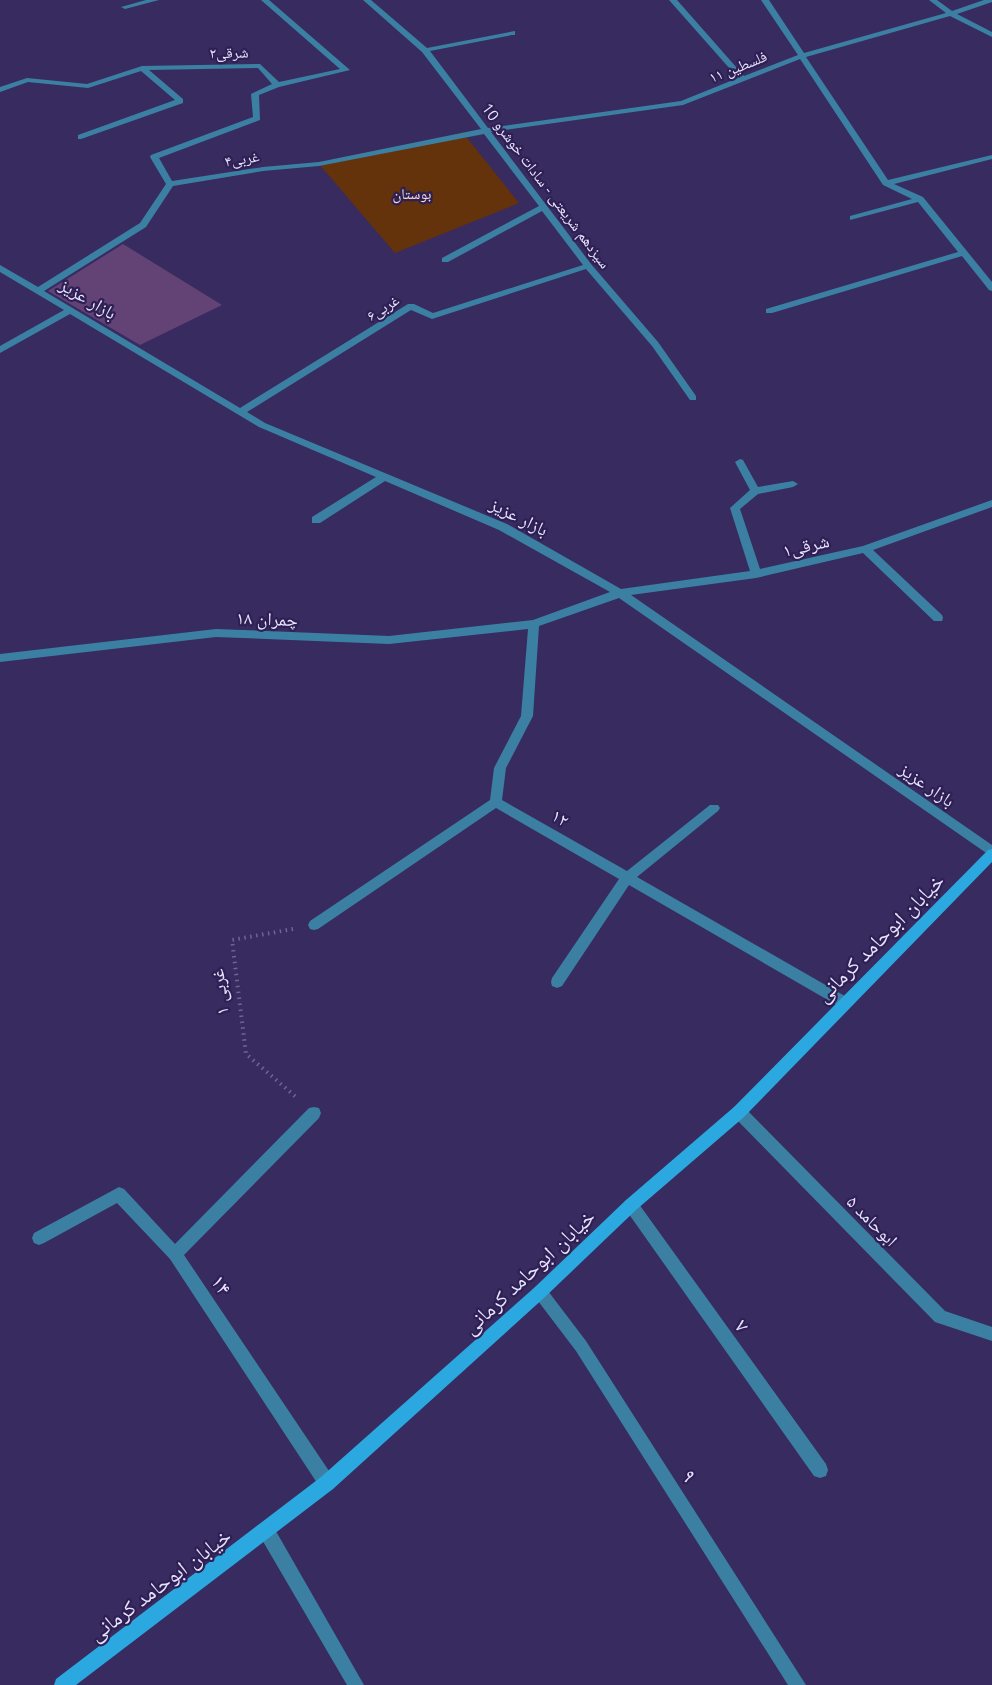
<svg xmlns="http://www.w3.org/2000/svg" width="992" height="1685" font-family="'Open Sans','Noto Naskh Arabic',sans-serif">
<rect width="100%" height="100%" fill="#382b5f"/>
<path fill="#64320b" d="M464,134L519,203L395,253L319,164Z"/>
<path fill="#634275" d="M123,244L222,305L140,345L48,291Z"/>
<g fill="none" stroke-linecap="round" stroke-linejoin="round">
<path stroke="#6f6591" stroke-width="4" stroke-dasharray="1.5 4.5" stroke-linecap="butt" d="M293,929L232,940L246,1054L296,1097"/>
<path fill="#3b80a2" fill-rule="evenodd" d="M146,0H159L125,9L121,7Z
M261,0H269L350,70L279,87L259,95L260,120L159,158L172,181L263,167L319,162L481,129L422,52L363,0H371L427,48L515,31V35H512L430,51L488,128L681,101L738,78L669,0H677L744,76L798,55L761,0H769L804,53L946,13L929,0H937L952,11L984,0H992V2L957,14L992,32V37L950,16L806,57L888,180L992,155V159L894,184L923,197L992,282V291L989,290L962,256L772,313H766V309L958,252L918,202L850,220V216L912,199L883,185L800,59L683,105L491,132L591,264L658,342L696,396V400H690L652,346L586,269L432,319L411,310L247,412L265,423L507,524L621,589L750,571L730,508L750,490L735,462L740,459L743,460L758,487L793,481L798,484L793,487L758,494L740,509L760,569L863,546L992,500V507L873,550L942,615L943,618L942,621H934L863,553L756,578L631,595L992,845V857L619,598L539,626L533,716L506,768L502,800L627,871L710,805H718L720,808L718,811L637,877L850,999L851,1003L850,1007L845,1009L840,1007L629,885L562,986L557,988L552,986L551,982L552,978L619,879L496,808L318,929L314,930L310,929L308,925L310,921L490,800L494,768L521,716L528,629L389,644L216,637L0,662V654L216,629L389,636L533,620L610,592L499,530L385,481L320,523H312V517L376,477L259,427L70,314L0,353V346L64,310L0,272V265L38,287L140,223L166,184L150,157L151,155L253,117L251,94L272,84L258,68L149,70L183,99V103L81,139H78V135L175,100L141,71L88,88L28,82L0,92V87L27,78L87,84L142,66L260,64L279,82L340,69ZM484,134L539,206L442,258V262H448L542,211L583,265L433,313L414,304H408L240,408L44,291L146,227L173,186L263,171L319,166Z
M739,1106L744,1107L945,1311L992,1327V1341L935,1322L734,1117L732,1112L734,1107Z
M314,1107L319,1108L321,1113L319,1118L184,1255L333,1477L335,1483L333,1489L327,1491L321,1489L170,1259L117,1203L44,1243L39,1245L34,1243L32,1238L34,1233L119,1187L124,1189L175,1244L309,1108Z
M631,1198L636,1200L826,1464L828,1470L826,1476L820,1478L814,1476L626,1210L624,1205L626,1200Z
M540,1285L545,1287L586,1341L806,1685H788L576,1351L535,1297L533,1292L535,1287Z
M267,1524L273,1526L364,1685H347L261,1538L259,1532L261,1526Z"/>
<path fill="#2aa8df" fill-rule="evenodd" d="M992,849V862L744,1117L636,1210L545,1297L333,1489L76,1685H54L56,1679L321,1477L535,1287L626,1200L734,1107L988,850Z"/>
</g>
<g text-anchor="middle" stroke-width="4.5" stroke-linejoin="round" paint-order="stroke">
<g font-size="15" fill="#e7e3fe" stroke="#2e2054">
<text transform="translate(229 53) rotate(-1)" y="5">شرقی۲</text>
<text transform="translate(738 67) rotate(-22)" y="5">فلسطین ۱۱</text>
<text transform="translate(242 159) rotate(-9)" y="5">غربی۴</text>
<text transform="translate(546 186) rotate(53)" y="5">سیزدهم شریعتی - سادات خوشرو 10</text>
<text transform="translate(383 308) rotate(-32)" y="5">غربی۶</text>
</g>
<g font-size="15" fill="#f6ded0" stroke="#2e2054">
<text x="412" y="199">بوستان</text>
</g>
<g font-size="18" fill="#e7e3fe" stroke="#2e2054">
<text transform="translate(88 299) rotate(31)" y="6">بازار عزیز</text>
<text transform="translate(519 517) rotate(27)" y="6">بازار عزیز</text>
<text transform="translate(806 546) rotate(-13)" y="6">شرقی۱</text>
<text transform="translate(267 619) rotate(2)" y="6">چمران ۱۸</text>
<text transform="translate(927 785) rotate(35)" y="6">بازار عزیز</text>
<text transform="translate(560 818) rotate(31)" y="6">۱۲</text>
<text transform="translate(220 992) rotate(-97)" y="6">۱ غربی</text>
<text transform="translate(872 1221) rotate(45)" y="6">ابوحامد ۵</text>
</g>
<g font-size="21" fill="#e7e3fe" stroke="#2e2054">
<text transform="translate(880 938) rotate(-45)" y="7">خیابان ابوحامد کرمانی</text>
<text transform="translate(529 1272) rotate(-43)" y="7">خیابان ابوحامد کرمانی</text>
<text transform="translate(221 1285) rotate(56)" y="7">۱۴</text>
<text transform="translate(742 1326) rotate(54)" y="7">۷</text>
<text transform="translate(689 1476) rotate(57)" y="7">۹</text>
<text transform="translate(160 1585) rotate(-37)" y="7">خیابان ابوحامد کرمانی</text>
</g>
</g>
</svg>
